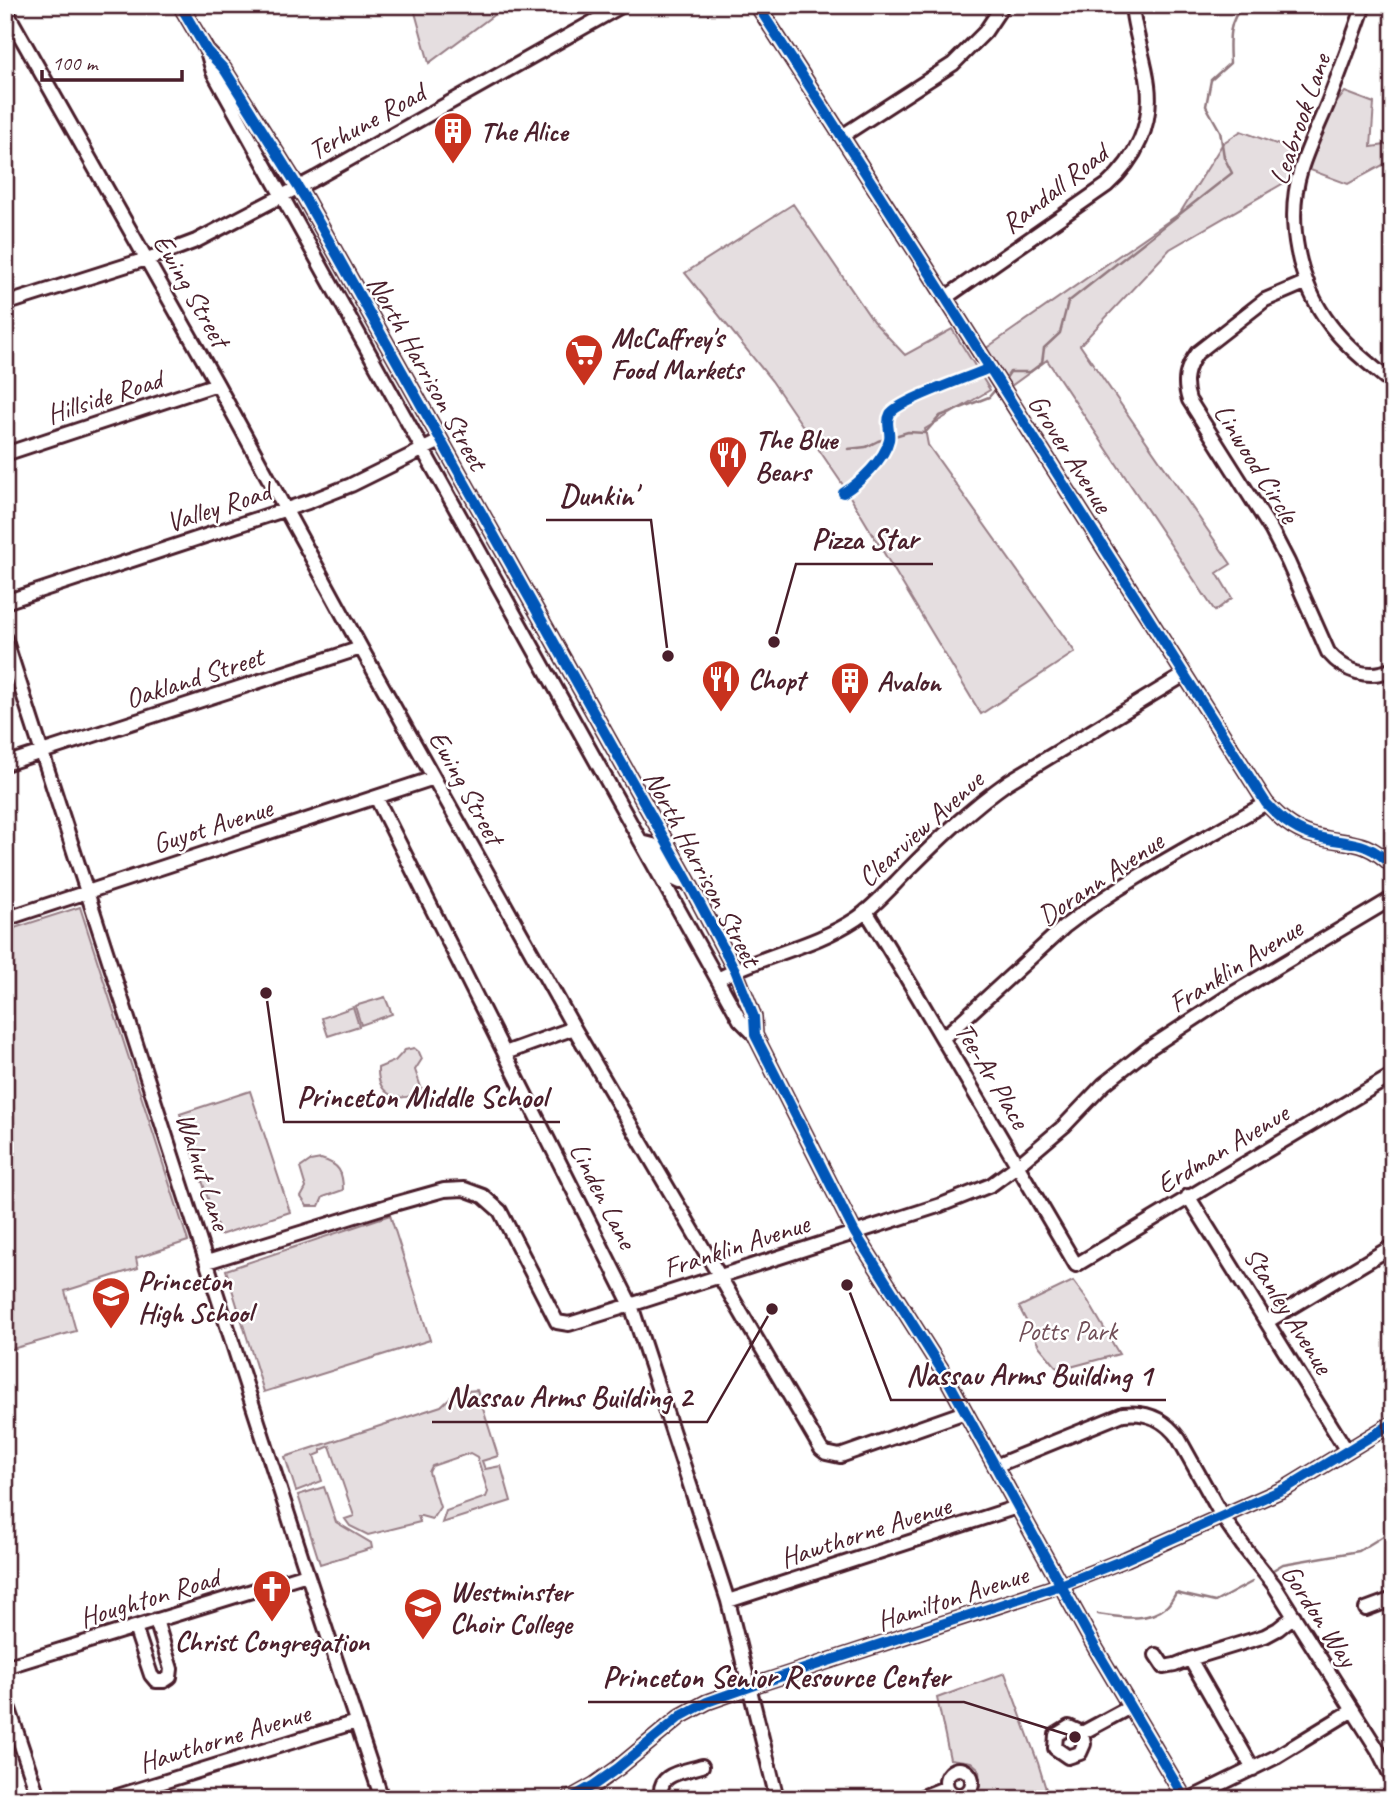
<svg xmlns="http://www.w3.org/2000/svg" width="1398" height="1804" font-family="Caveat,sans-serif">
<rect width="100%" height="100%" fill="#fff"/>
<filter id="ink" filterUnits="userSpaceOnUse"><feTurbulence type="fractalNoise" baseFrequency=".0143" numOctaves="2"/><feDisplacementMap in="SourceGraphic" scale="14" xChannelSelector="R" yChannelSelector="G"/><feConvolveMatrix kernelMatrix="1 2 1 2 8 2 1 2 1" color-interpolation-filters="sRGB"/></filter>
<g filter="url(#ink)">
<path fill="#e5dee0" stroke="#987e86" stroke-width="2" d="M413,5H507L429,63Z
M1345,92L1374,103L1371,147L1393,144V162L1390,161L1348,184L1308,169L1170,249L1080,345L1231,564L1217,573L1232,598L1215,611L1047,360L1011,386L985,349L1180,213L1223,143L1241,131L1298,152Z
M793,204L873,321L905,355L952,329L990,390L925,429L928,445L1075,652L981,714L843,485L772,381L685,273Z
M80,907L188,1241L136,1258L138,1268L65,1291L76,1331L5,1351V931Z
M385,997L392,1014L361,1025L355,1006Z
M353,1007L359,1026L328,1036L322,1018Z
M414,1048L419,1052L422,1059L415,1070L422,1090C400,1105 377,1096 378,1068L395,1061L405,1050Z
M250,1091L290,1212L220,1235L180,1114Z
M321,1159C339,1164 343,1172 343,1190L323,1197L319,1206H307L301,1197L306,1188L300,1168L310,1161Z
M390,1215L430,1340L264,1392L226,1270Z
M1073,1281L1088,1301L1119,1354L1059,1370L1039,1346L1019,1307Z
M477,1390L498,1456L482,1461L485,1469L501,1466L511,1501L442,1523L446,1511L486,1497L488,1492L477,1457L470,1453L432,1466L429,1472L440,1507L432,1519L421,1516H418L420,1522L368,1535L350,1526L345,1519L354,1516L330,1446L321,1450V1453L314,1456L322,1481L296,1491L285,1457L441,1406L456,1392Z
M324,1487L336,1522L371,1543L372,1548L320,1564L298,1495Z
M1005,1673L1038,1763L1049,1799H966L976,1795L980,1787L979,1769L971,1762L950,1759L937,1698Z"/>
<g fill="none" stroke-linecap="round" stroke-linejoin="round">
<path stroke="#91787e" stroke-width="2.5" d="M1006,378L1010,372H1030L1042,363L1044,348L1060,333L1068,302L1232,173L1224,157L1220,131L1206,106L1211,80L1230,63C1229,42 1227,21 1244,5
M848,449L866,447L878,441L908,432L925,433L940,416L989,397L995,390
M1273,1570L1283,1564L1359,1551L1393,1530
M1098,1614C1120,1617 1147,1623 1166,1607C1170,1604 1173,1598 1176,1593L1215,1602L1252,1582"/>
<g stroke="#4a1f2b" stroke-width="18">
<path id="minor" d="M180,5L207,51L224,69L305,198L688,881L735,970L754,1017L755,1035
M757,5L922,261L1266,803C1279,817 1292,829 1311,835C1347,846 1362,836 1393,866
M1364,5C1353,37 1341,69 1329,100C1320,123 1308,146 1301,169C1285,221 1298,283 1331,326C1348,348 1371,365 1393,384
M5,9L217,384L361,648L574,1028L821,1449L826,1453L840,1456L965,1412
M207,51L213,72L740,1020L755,1035L855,1233L945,1375L1096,1649L1185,1799
M842,136L953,64L985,32L1003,5
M1307,282L1265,300L1197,353C1186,368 1183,382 1189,400L1272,531L1288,562L1328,652C1345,672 1368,680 1393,669
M945,298L1107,185C1136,159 1153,124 1148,85C1145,58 1134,32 1132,5
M5,304L159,255L196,241L316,178L623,5
M5,454L217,384
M5,602L308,502L351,485L440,441
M5,638L303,1561L382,1799
M5,764L361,648
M376,797L631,1305L728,1601L777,1799
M641,842L653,845L672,878L680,882L688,881
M866,911L917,995L1076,1265L1393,1075
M5,919L434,778
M718,979C762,955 814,947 856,919C875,906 891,887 907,871C939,839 971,808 1008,782L1184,675
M943,1038L1064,927C1126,879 1198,843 1266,803
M505,1053L574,1028
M1188,1196L1347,1451
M207,1262L394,1204L444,1190L464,1189L483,1196L500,1211L557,1322L569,1324L621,1308L941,1205L991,1185L1018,1165L1064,1126L1104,1084L1148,1049L1232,994L1393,898
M1268,1321L1393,1246
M995,1466L1123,1414C1147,1411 1165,1419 1179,1439L1222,1516L1243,1546L1274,1585L1378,1750L1393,1780
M728,1601L1017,1507
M1366,1609L1393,1599
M135,1627L151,1675L156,1681H164L170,1677L171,1669L156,1620
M1156,1655L1164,1667L1175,1665L1190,1659L1253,1769
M1190,1659L1265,1636L1278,1629L1294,1616
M5,1667L307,1574
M5,1697L39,1799
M1082,1733L1084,1744L1080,1753L1068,1757L1055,1748L1056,1735L1069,1727L1082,1733L1130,1707
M946 1782a13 13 0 1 1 26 0a13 13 0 1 1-26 0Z
M108,1799L356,1722
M569,1799L594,1785L618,1768L681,1716L707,1702L758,1684L1061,1585L1126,1559L1286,1488L1393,1423
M662,1799C655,1773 683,1772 702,1766
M917,1799L947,1787
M1190,1799L1276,1757L1353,1710"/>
</g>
<use href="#minor" stroke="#fff" stroke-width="12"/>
<g stroke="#fff" stroke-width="15">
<path id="cycleway" d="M180,5L207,51L224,69L305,198L688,881L735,970L754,1017L755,1035L855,1233L945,1375L1096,1649L1185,1799
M757,5L922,261L1266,803C1279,817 1292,829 1311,835C1347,846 1362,836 1393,866
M843,493C859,483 885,459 889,440C891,431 885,423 890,414C896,402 968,377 985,370
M569,1799L594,1785L618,1768L681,1716L707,1702L758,1684L1061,1585L1126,1559L1286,1488L1393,1423"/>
</g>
<use href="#cycleway" stroke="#0057b8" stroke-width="10"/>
</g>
</g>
<defs>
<g id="building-pin" transform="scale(2.0125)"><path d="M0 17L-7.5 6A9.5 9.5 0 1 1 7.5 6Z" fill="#c8321e" stroke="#fff"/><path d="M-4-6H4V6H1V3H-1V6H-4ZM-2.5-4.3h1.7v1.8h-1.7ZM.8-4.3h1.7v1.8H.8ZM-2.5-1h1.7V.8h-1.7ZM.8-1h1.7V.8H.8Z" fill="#fff"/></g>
<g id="supermarket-pin" transform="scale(2.0125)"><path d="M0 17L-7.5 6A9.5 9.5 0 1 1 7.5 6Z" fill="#c8321e" stroke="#fff"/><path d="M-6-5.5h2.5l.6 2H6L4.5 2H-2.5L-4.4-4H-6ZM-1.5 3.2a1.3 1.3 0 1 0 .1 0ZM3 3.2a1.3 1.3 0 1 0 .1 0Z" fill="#fff"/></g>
<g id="restaurant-pin" transform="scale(2.0125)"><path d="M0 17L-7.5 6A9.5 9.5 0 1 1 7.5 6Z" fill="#c8321e" stroke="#fff"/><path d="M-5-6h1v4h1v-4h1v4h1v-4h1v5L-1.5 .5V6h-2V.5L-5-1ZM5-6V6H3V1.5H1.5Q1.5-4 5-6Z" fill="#fff"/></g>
<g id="school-pin" transform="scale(2.0125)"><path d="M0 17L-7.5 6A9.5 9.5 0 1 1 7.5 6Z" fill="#c8321e" stroke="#fff"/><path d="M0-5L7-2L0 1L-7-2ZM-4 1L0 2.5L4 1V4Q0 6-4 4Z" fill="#fff"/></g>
<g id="church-pin" transform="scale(2.0125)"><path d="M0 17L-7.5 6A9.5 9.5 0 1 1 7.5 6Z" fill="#c8321e" stroke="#fff"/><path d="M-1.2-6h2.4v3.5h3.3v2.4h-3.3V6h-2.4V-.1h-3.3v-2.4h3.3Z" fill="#fff"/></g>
</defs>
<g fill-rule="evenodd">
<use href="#building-pin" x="453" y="131"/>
<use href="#supermarket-pin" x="584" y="353"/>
<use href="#restaurant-pin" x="728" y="455"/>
<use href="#restaurant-pin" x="721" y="679"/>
<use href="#building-pin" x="850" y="681"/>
<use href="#school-pin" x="111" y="1296"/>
<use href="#church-pin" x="272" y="1589"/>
<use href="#school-pin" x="423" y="1607"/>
</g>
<g text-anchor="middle" stroke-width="5" stroke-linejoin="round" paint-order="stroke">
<g font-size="28" fill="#4a1f2b" stroke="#fff">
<text transform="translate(1299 119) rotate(-71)" y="10">Leabrook Lane</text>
<text transform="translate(366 121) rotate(-29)" y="10">Terhune Road</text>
<text transform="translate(1054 188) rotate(-38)" y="10">Randall Road</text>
<text transform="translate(192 290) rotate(60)" y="10">Ewing Street</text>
<text transform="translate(428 372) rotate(61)" y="10">North Harrison Street</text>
<text transform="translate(104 396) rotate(-18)" y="10">Hillside Road</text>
<text transform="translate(1071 453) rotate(58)" y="10">Grover Avenue</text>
<text transform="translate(1257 463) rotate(58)" y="10">Linwood Circle</text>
<text transform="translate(218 506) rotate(-18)" y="10">Valley Road</text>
<text transform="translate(194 677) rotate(-18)" y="10">Oakland Street</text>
<text transform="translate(467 787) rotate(61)" y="10">Ewing Street</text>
<text transform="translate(212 825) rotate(-18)" y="10">Guyot Avenue</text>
<text transform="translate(920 828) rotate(-42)" y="10">Clearview Avenue</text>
<text transform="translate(703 868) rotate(62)" y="10">North Harrison Street</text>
<text transform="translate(1100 878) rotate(-34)" y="10">Dorann Avenue</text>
<text transform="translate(1235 965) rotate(-32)" y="10">Franklin Avenue</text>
<text transform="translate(993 1075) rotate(59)" y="10">Tee-Ar Place</text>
<text transform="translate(1222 1148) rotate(-31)" y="10">Erdman Avenue</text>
<text transform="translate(204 1171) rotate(72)" y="10">Walnut Lane</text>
<text transform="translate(604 1195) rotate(63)" y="10">Linden Lane</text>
<text transform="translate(736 1245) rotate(-18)" y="10">Franklin Avenue</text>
<text transform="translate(1289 1310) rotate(58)" y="10">Stanley Avenue</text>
<text transform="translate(865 1531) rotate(-18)" y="10">Hawthorne Avenue</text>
<text transform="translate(149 1597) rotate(-17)" y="10">Houghton Road</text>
<text transform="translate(952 1597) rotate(-18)" y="10">Hamilton Avenue</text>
<text transform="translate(1320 1615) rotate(57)" y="10">Gordon Way</text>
<text transform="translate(224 1737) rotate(-17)" y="10">Hawthorne Avenue</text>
</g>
<g font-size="28" font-weight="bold" fill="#4a1f2b" stroke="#fff" text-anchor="start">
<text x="480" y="141">The Alice</text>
<text x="611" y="347">McCaffrey's<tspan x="611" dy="32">Food Markets</tspan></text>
<text x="755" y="449">The Blue<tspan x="755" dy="32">Bears</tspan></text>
<text x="748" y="689">Chopt</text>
<text x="877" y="691">Avalon</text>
<text x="138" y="1290">Princeton<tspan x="138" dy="32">High School</tspan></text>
<text x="450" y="1601">Westminster<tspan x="450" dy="32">Choir College</tspan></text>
<text x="272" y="1651" text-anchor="middle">Christ Congregation</text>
</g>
<g font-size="28" fill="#714f58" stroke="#fff">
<text x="1067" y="1340">Potts Park</text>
</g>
</g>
<path fill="none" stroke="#4a1f2b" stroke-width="2.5" d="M668 656L651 520H546M774 642L796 564H933M266 993L284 1122H560M847 1285L891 1400H1166M772 1309L707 1422H432M1075 1737L964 1702H588"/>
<g fill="#4a1f2b" stroke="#fff" stroke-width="2.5">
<circle cx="668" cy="656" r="7"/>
<circle cx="774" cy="642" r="7"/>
<circle cx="266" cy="993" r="7"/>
<circle cx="847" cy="1285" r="7"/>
<circle cx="772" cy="1309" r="7"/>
<circle cx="1075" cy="1737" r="7"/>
</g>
<g font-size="30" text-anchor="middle" font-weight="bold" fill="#4a1f2b" stroke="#fff" stroke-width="5" stroke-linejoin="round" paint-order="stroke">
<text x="598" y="505">Dunkin'</text>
<text x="865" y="549">Pizza Star</text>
<text x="422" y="1107">Princeton Middle School</text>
<text x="1029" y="1385">Nassau Arms Building 1</text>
<text x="569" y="1407">Nassau Arms Building 2</text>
<text x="776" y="1687">Princeton Senior Resource Center</text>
</g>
<rect width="1398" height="1804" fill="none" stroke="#fff" stroke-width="28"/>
<rect x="14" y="14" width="1370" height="1776" fill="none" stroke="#4a1f2b" stroke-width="2.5" filter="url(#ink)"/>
<path d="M42 70v10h140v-10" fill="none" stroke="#4a1f2b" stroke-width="3.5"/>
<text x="52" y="70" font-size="21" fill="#4a1f2b" stroke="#ffffff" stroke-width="5" paint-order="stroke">100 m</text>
</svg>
